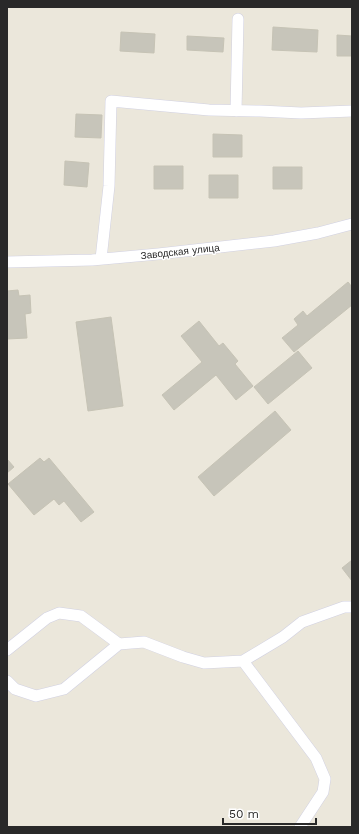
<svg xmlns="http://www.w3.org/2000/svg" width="359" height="834" font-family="'Work Sans',sans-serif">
<rect width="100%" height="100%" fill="#ebe7db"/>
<path fill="#c7c5ba" stroke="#c6c3b5" d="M273,27L318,30L317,52L272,50Z
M121,32L155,34L154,53L120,51Z
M337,35L352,36V56H337Z
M187,36L224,38L223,52L187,50Z
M76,114L102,115L101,138L75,137Z
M213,134L242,135V157H213Z
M65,161L89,163L87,187L64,185Z
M154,166H183V189H154Z
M273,167H302V189H273Z
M209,175H238V198H209Z
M348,282L352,287V305L294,352L282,338L298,325L294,319L303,311L307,316Z
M18,290L19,296L30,295L31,313L25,314L27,338L7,339V291Z
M111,317L123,406L88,411L76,322Z
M199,321L219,346L223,343L238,361L235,364L253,386L236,400L216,375L174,410L162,395L202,362L181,336Z
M298,351L312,368L268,404L254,387Z
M275,411L291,430L214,496L198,477Z
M40,458L44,462L49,458L94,512L81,522L64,501L59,505L54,499L34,515L8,484Z
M7,459L14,467L7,473Z
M352,560V581L342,568Z"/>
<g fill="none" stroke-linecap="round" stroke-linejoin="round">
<g stroke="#d1d1e2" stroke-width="12">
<path id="street" d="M236,111L238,19
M101,259L109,186L111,101L209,110L260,111L301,113L352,111
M7,262L92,260L158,254L274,241L318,233L352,224
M7,650L47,618L59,613L81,616L119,644
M243,661L316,758L325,779L323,792L300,827
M7,681L15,689L36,696L64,689L119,644L144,642L183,657L204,663L243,661L283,637L302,622L344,607H352"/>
</g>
<use href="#street" stroke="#fff" stroke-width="11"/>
</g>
<g text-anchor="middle" stroke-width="3" stroke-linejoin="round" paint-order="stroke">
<g font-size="10" fill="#292929" stroke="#fff">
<text transform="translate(180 251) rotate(-6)" y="4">Заводская улица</text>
</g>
</g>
<rect width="359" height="834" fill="none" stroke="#292929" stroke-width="16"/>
<path d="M223 818v6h93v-6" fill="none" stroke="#292929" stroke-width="2"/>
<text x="229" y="818" font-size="12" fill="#292929" stroke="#ffffff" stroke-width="3" paint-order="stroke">50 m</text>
</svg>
